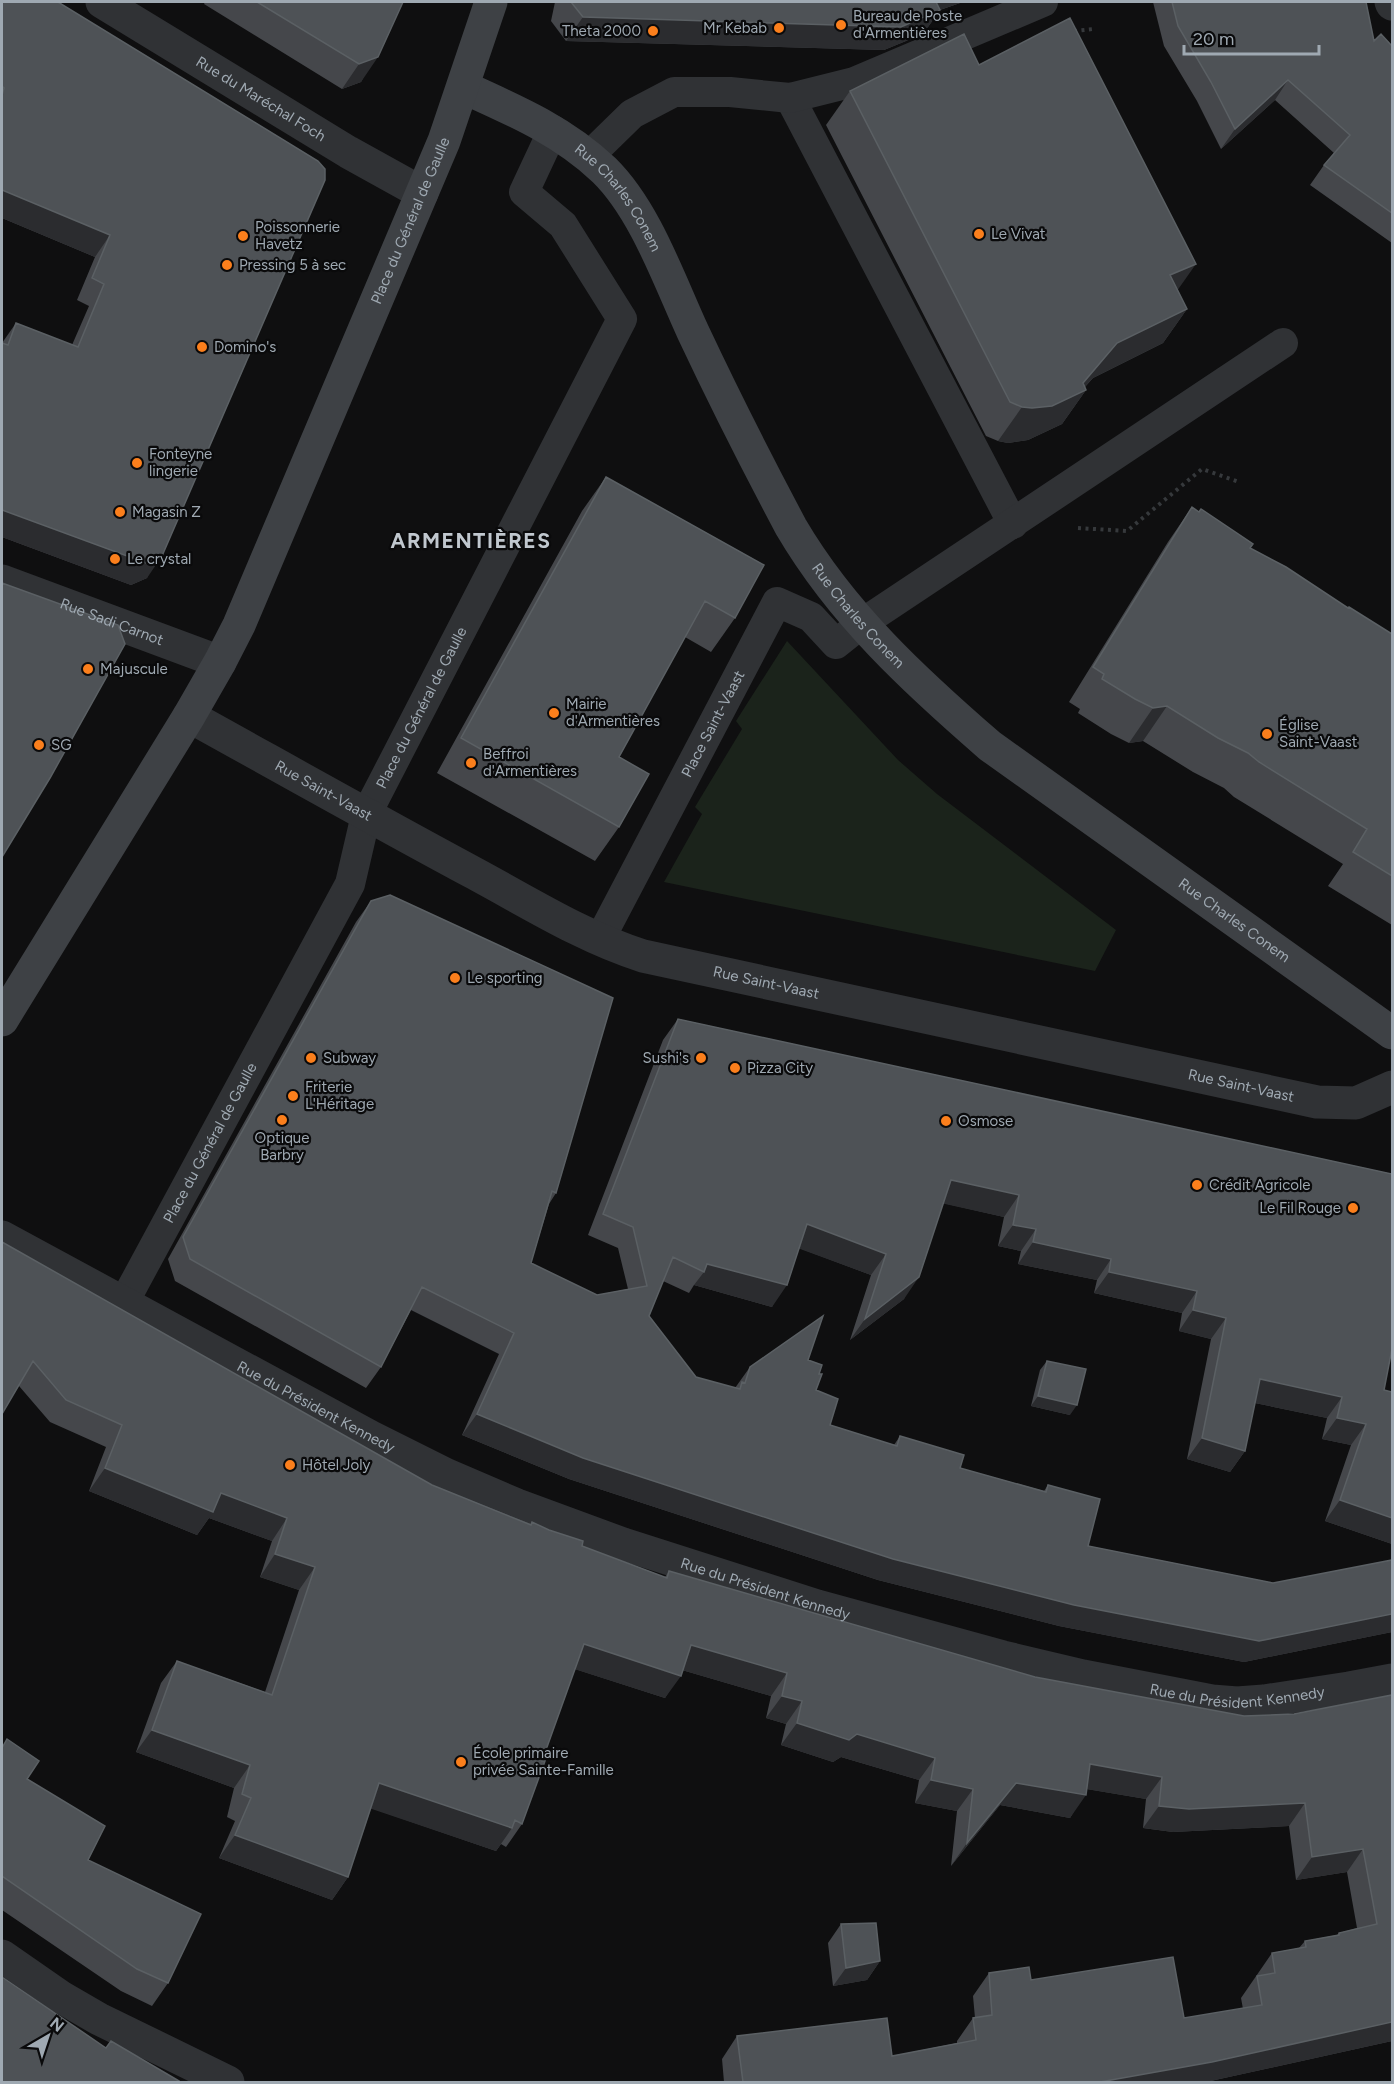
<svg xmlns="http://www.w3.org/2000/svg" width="1394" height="2084" font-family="Figtree,sans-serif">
<rect width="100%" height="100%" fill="#0f0f10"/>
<path fill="#1b231b" d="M787,641L898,760L937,794L1116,930L1095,971L664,882L702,814L695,807L742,729L736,721Z"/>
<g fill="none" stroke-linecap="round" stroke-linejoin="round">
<path stroke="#36393c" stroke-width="4" stroke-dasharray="3 4.5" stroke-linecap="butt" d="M1074,31L1093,29
M1078,528L1127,531L1202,469L1239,482"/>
<g stroke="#303235" stroke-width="30">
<path d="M790,98L1013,524"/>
<path d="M589,156L632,114L674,92H730L790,98L854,82L1043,2"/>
<path id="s1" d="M600,939L777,602L811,617L836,644L861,624L1283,343"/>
<path id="s2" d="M123,1304L350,884L366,815L622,319L563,225L524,192L553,130"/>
</g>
<g stroke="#303235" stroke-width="33">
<path id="s3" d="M102,2L348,152L422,193"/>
<path d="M1391,2L1392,4"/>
<path id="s4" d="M2,581L220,662"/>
<path id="s5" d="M189,716C283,768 377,821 472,872C528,902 583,937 643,956L1317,1102L1356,1103L1392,1087"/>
<path id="s6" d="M2,1237L371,1437L447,1475L517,1505L623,1544L817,1606L1003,1657L1083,1676L1212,1701L1237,1703L1264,1701L1349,1688L1392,1680"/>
<path d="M2,1956L61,1997L99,2019L228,2082"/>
</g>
<g stroke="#3e4145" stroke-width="33">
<path id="s7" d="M463,87C514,110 563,131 604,170C645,210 669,280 693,332C724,398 757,463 791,527C842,614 915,681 990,746L1392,1033"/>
<path id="s8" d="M2,1020L189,716L220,662L239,625L444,141L491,2"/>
</g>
</g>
<path fill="#45474b" d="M2,2L318,161L147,578L131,585L2,537V343L16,323L72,345L89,306L77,300L95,257L2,218Z
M205,2H403L361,82L342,89L204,4Z
M555,2H963L940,10L923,34L884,50L566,41L551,21Z
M1153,2H1366L1374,41L1392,46V243L1310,185L1324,165L1334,153L1275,100L1221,149L1197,101L1164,46Z
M979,65L1177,290L1187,309L1163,343L1093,378L1085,387L1086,390L1062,424L1028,440L1008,443L998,441L986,436L826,125L850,91Z
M606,477L735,618L711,652L685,637L619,757V827L595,861L437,773L582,511Z
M1192,507L1250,548L1348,608L1392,634V925L1328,886L1343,864L1234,797L1224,788L1193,772L1143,741L1129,743L1111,734L1078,713L1080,709L1069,702L1168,542Z
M371,901L556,1193L549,1204L531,1263L597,1295L628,1289L618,1248L588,1235L663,1040L678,1019L1392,1174L1384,1390L1392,1392V1544L1325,1521L1351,1445L1322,1439L1327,1418L1255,1403L1245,1451L1230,1472L1187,1459L1211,1339L1179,1331L1182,1313L1094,1293L1097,1280L1018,1264L1021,1251L998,1246L1004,1217L943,1203L904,1299L850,1340L871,1275L799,1248L772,1307L694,1285L689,1293L663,1281L649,1316L696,1377L735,1388L750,1367L808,1360L819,1374L816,1390L830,1425L894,1445L900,1436L960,1468L1044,1491L1048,1485L1088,1546L1273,1583L1392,1560V1632L1244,1662L1059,1626L878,1580L569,1479L462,1435L499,1354L411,1310L381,1367L366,1388L175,1281L168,1259L356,922Z
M2,1242L432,1485L531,1524L532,1522L582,1546L665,1577L669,1571L1035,1677L1244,1716L1294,1714L1392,1695V2041L1206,2082H724L722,2059L737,2036L892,2056L957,2043V2041L973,2018H975L973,1996L989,1973L1031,1980L1184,2018L1243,2009L1241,1998L1272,1953L1299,1948L1305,1941L1337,1935L1339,1933L1357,1928L1347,1872L1296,1880L1289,1826L1173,1832L1143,1828L1146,1799L1087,1789L1070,1818L1000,1805L951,1866L957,1811L915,1803L919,1780L841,1757L833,1762L781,1745L786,1724L766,1718L771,1696L682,1670L665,1698L575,1669L542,1761L522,1824L506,1847L501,1844L496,1851L371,1808L348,1877L332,1900L219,1858L235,1821L227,1817L234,1788L136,1752L161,1683L177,1661L265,1692L299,1590L260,1577L272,1541L209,1518L197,1535L89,1491L106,1447L50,1422L19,1386Z
M1047,1361L1070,1415L1031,1406L1040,1370Z
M2,1747L27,1779L88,1860L168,1983L152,2006L121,1991L2,1910Z
M841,1924L880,1961L867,1980L833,1986L828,1943Z"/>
<path fill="#2b2c2f" d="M927,2H963L916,18Z
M940,10L923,34L884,50L566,41L583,17Z
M378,57L361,82L342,89L359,64Z
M1288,80L1275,100L1221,149L1235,129Z
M2,190L110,235L95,257L2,218Z
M1196,264L1172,298L1170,275Z
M1187,309L1163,343L1093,378L1079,393L1086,390L1062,424L1028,440L1008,443L998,441L1022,407L1083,383L1117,343Z
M2,510L162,556L147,578L131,585L2,537Z
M1167,706L1143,741L1129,743L1153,708Z
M951,1180L1019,1195L1004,1217L936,1202Z
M807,1224L886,1254L871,1275L792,1246Z
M1013,1225L1036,1229L1021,1251L998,1246Z
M1033,1242L1111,1259L1097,1280L1018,1264Z
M707,1264L787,1285L772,1307L694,1285L704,1272Z
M1109,1272L1197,1291L1182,1313L1094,1293Z
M919,1277L904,1299L850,1340L865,1319Z
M1193,1310L1226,1318L1211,1339L1179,1331Z
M1260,1379L1342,1397L1327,1418L1245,1401Z
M1038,1396L1077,1405L1070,1415L1031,1406Z
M477,1414L1392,1614V1632L1244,1662L1059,1626L878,1580L569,1479L462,1435Z
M1337,1418L1366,1424L1351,1445L1322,1439Z
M1202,1438L1245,1451L1230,1472L1187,1459Z
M105,1468L221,1493L287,1518L272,1541L209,1518L197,1535L89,1491Z
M1340,1500L1392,1518V1544L1325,1521Z
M275,1554L315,1567L299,1590L260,1577Z
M584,1644L681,1676L665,1698L568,1667Z
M691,1645L787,1673L771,1696L675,1668Z
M782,1696L802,1701L786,1724L766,1718Z
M797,1723L857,1734L935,1758L919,1780L841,1757L833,1762L781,1745Z
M152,1730L250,1765L234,1788L136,1752Z
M1090,1764L1162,1777L1146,1799L1074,1787Z
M931,1780L973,1789L957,1811L915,1803Z
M379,1783L512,1828L496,1851L363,1806Z
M1016,1783L1086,1795L1070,1818L1000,1805L951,1866L967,1843Z
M1305,1803L1289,1826L1173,1832L1143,1828L1159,1806Z
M235,1835L348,1877L332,1900L219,1858Z
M1363,1849L1347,1872L1296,1880L1312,1857Z
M880,1961L867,1980L833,1986L846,1968Z
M1392,2022V2041L1206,2082H1100Z"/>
<path fill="#4e5256" stroke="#5b6064" stroke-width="1.5" d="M2,2H58L318,161L325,169V180L162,556L146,563L2,510V343L8,345L16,323L78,347L104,284L92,278L110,235L2,190V95L4,88L2,86Z
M257,2H403L378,57L359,64Z
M571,2H936L940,10L901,27L583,17Z
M1172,2H1366L1374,41L1381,34L1392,46V213L1324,165L1350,135L1288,80L1235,129L1211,82L1178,26Z
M1070,18L1196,264L1170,275L1187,309L1117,343L1083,383L1086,390L1052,406L1032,408L1022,407L1010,402L850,91L964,34L979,65Z
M606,477L764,565L735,618L705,601L619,757L649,774L619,827L461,738Z
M1192,507L1199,512L1201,509L1253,544L1250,548L1286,567L1348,608L1349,607L1392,634V876L1353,852L1367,829L1259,762L1248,753L1218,738L1167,706L1153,708L1135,699L1102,679L1104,674L1093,667Z
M2,583L118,625L125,644L50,778L2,857Z
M390,895L613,998L556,1193L552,1191L531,1263L597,1295L647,1286L633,1227L603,1214L678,1019L1392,1174V1349L1384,1390L1392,1392V1518L1340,1500L1366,1424L1337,1418L1342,1397L1260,1379L1245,1451L1202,1438L1226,1318L1193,1310L1197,1291L1109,1272L1111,1259L1033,1242L1036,1229L1013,1225L1019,1195L951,1180L919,1277L865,1319L886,1254L807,1224L787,1285L707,1264L704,1272L673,1257L649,1316L696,1377L740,1389L742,1382L745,1383L750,1367L823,1316L808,1360L822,1365L819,1374H822L816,1390L838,1399L830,1425L897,1446L900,1436L964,1455L960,1468L1046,1492L1048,1485L1100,1499L1088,1546L1273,1583L1392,1560V1614L1259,1641L1074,1605L893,1559L583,1458L477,1414L514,1333L422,1287L381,1367L190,1259L183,1237L371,901Z
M2,1242L432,1485L531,1525L532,1522L549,1530L583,1541L582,1546L667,1578L669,1571L1035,1677L1244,1716L1294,1714L1392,1695V2022L1212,2062L1100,2082H743L737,2036L887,2018L892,2056L976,2040L973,2018L992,2015L989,1973L1029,1967L1031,1980L1173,1957L1184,2018L1262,2005L1257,1976L1275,1973L1272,1953L1306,1947L1305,1941L1339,1935V1933L1377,1924L1363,1849L1312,1857L1305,1803L1189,1809L1159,1806L1162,1777L1090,1764L1086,1795L1016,1783L967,1843L973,1789L931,1780L935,1758L857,1734L849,1740L797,1723L802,1701L782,1696L787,1673L691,1645L681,1676L584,1644L542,1761H545L522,1824L515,1820L512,1828L379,1783L348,1877L235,1835L251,1798L242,1794L250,1765L152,1730L177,1661L272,1695L315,1567L275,1554L287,1518L221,1493L213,1512L105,1468L122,1425L66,1400L33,1361L2,1414Z
M1047,1361L1086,1369L1077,1405L1038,1396Z
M7,1739L39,1761L27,1779L105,1826L88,1860L201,1914L168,1983L137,1969L2,1876V1748Z
M876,1923L880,1961L846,1968L841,1924Z
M2,1977L106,2048L111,2041L179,2081L178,2082H2Z"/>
<g fill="#fb7f1c" stroke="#0a0a0b" stroke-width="2">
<circle cx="841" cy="25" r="6"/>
<circle cx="779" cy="28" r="6"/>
<circle cx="653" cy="31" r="6"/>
<circle cx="979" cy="234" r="6"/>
<circle cx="243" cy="236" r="6"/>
<circle cx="227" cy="265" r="6"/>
<circle cx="202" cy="347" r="6"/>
<circle cx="137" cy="463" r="6"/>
<circle cx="120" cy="512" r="6"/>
<circle cx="115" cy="559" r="6"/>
<circle cx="88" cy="669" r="6"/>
<circle cx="554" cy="713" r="6"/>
<circle cx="1267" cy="734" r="6"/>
<circle cx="39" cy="745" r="6"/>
<circle cx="471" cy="763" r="6"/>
<circle cx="455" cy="978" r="6"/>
<circle cx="311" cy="1058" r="6"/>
<circle cx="701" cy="1058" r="6"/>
<circle cx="735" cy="1068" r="6"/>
<circle cx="293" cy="1096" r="6"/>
<circle cx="282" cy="1120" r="6"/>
<circle cx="946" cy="1121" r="6"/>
<circle cx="1197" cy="1185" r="6"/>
<circle cx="1353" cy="1208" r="6"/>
<circle cx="290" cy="1465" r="6"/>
<circle cx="461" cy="1762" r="6"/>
</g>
<g text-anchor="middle" stroke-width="4.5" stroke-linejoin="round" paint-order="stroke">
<g font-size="15" fill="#9fa9b2" stroke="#0a0a0b" text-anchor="start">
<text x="853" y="21">Bureau de Poste<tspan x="853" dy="17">d'Armentières</tspan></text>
<text x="767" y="33" text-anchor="end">Mr Kebab</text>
<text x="641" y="36" text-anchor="end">Theta 2000</text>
<text x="255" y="232">Poissonnerie<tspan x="255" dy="17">Havetz</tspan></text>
<text x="991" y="239">Le Vivat</text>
<text x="239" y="270">Pressing 5 à sec</text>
<text x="214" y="352">Domino's</text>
<text x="149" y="459">Fonteyne<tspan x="149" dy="17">lingerie</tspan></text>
<text x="132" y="517">Magasin Z</text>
<text x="127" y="564">Le crystal</text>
<text x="100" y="674">Majuscule</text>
<text x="566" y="709">Mairie<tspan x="566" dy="17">d'Armentières</tspan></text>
<text x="1279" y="730">Église<tspan x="1279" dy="17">Saint-Vaast</tspan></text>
<text x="51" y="750">SG</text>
<text x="483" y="759">Beffroi<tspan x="483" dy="17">d'Armentières</tspan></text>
<text x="467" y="983">Le sporting</text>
<text x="323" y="1063">Subway</text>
<text x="689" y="1063" text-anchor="end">Sushi's</text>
<text x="747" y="1073">Pizza City</text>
<text x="305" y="1092">Friterie<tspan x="305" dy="17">L'Héritage</tspan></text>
<text x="958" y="1126">Osmose</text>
<text x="282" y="1143" text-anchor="middle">Optique<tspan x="282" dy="17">Barbry</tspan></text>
<text x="1209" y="1190">Crédit Agricole</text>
<text x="1341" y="1213" text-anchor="end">Le Fil Rouge</text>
<text x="302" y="1470">Hôtel Joly</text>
<text x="473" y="1758">École primaire<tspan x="473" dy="17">privée Sainte-Famille</tspan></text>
</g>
<g font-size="15" fill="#9fa9b2" stroke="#0a0a0b">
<text dy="5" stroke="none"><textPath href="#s3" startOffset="186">Rue du Maréchal Foch</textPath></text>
<text dy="5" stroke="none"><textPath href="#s7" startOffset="195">Rue Charles Conem</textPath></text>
<text dy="5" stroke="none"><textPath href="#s8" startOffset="900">Place du Général de Gaulle</textPath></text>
<text dy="5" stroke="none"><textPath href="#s7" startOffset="680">Rue Charles Conem</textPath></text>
<text dy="5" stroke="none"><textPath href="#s4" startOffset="117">Rue Sadi Carnot</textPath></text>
<text dy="5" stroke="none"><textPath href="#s2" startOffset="669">Place du Général de Gaulle</textPath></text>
<text dy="5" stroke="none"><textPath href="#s1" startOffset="243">Place Saint-Vaast</textPath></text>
<text dy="5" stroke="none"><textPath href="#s5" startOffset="154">Rue Saint-Vaast</textPath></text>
<text dy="5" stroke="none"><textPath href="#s7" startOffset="1166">Rue Charles Conem</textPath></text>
<text dy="5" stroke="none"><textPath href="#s5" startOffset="640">Rue Saint-Vaast</textPath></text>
<text dy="5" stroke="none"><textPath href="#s5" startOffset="1126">Rue Saint-Vaast</textPath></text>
<text dy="5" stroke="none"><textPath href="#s2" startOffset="183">Place du Général de Gaulle</textPath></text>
<text dy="5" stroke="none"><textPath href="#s6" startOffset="357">Rue du Président Kennedy</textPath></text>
<text dy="5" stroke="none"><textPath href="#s6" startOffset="843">Rue du Président Kennedy</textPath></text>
<text dy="5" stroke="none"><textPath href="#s6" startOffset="1329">Rue du Président Kennedy</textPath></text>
</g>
<g font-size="21" font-weight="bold" letter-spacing="1.5" fill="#c0c7ce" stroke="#0a0a0b">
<text x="471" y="548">ARMENTIÈRES</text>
</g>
</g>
<rect width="1394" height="2084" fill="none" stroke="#9fa9b2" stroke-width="6"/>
<g transform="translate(48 2036) rotate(39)" stroke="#0a0a0b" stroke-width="4.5" paint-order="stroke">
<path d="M0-4.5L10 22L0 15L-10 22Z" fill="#9fa9b2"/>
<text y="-9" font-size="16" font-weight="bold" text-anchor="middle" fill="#9fa9b2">N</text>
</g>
<path d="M1184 45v9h135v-9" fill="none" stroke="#9fa9b2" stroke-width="3"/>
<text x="1193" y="45" font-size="18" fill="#9fa9b2" stroke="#0a0a0b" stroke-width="4.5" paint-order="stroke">20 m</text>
</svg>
